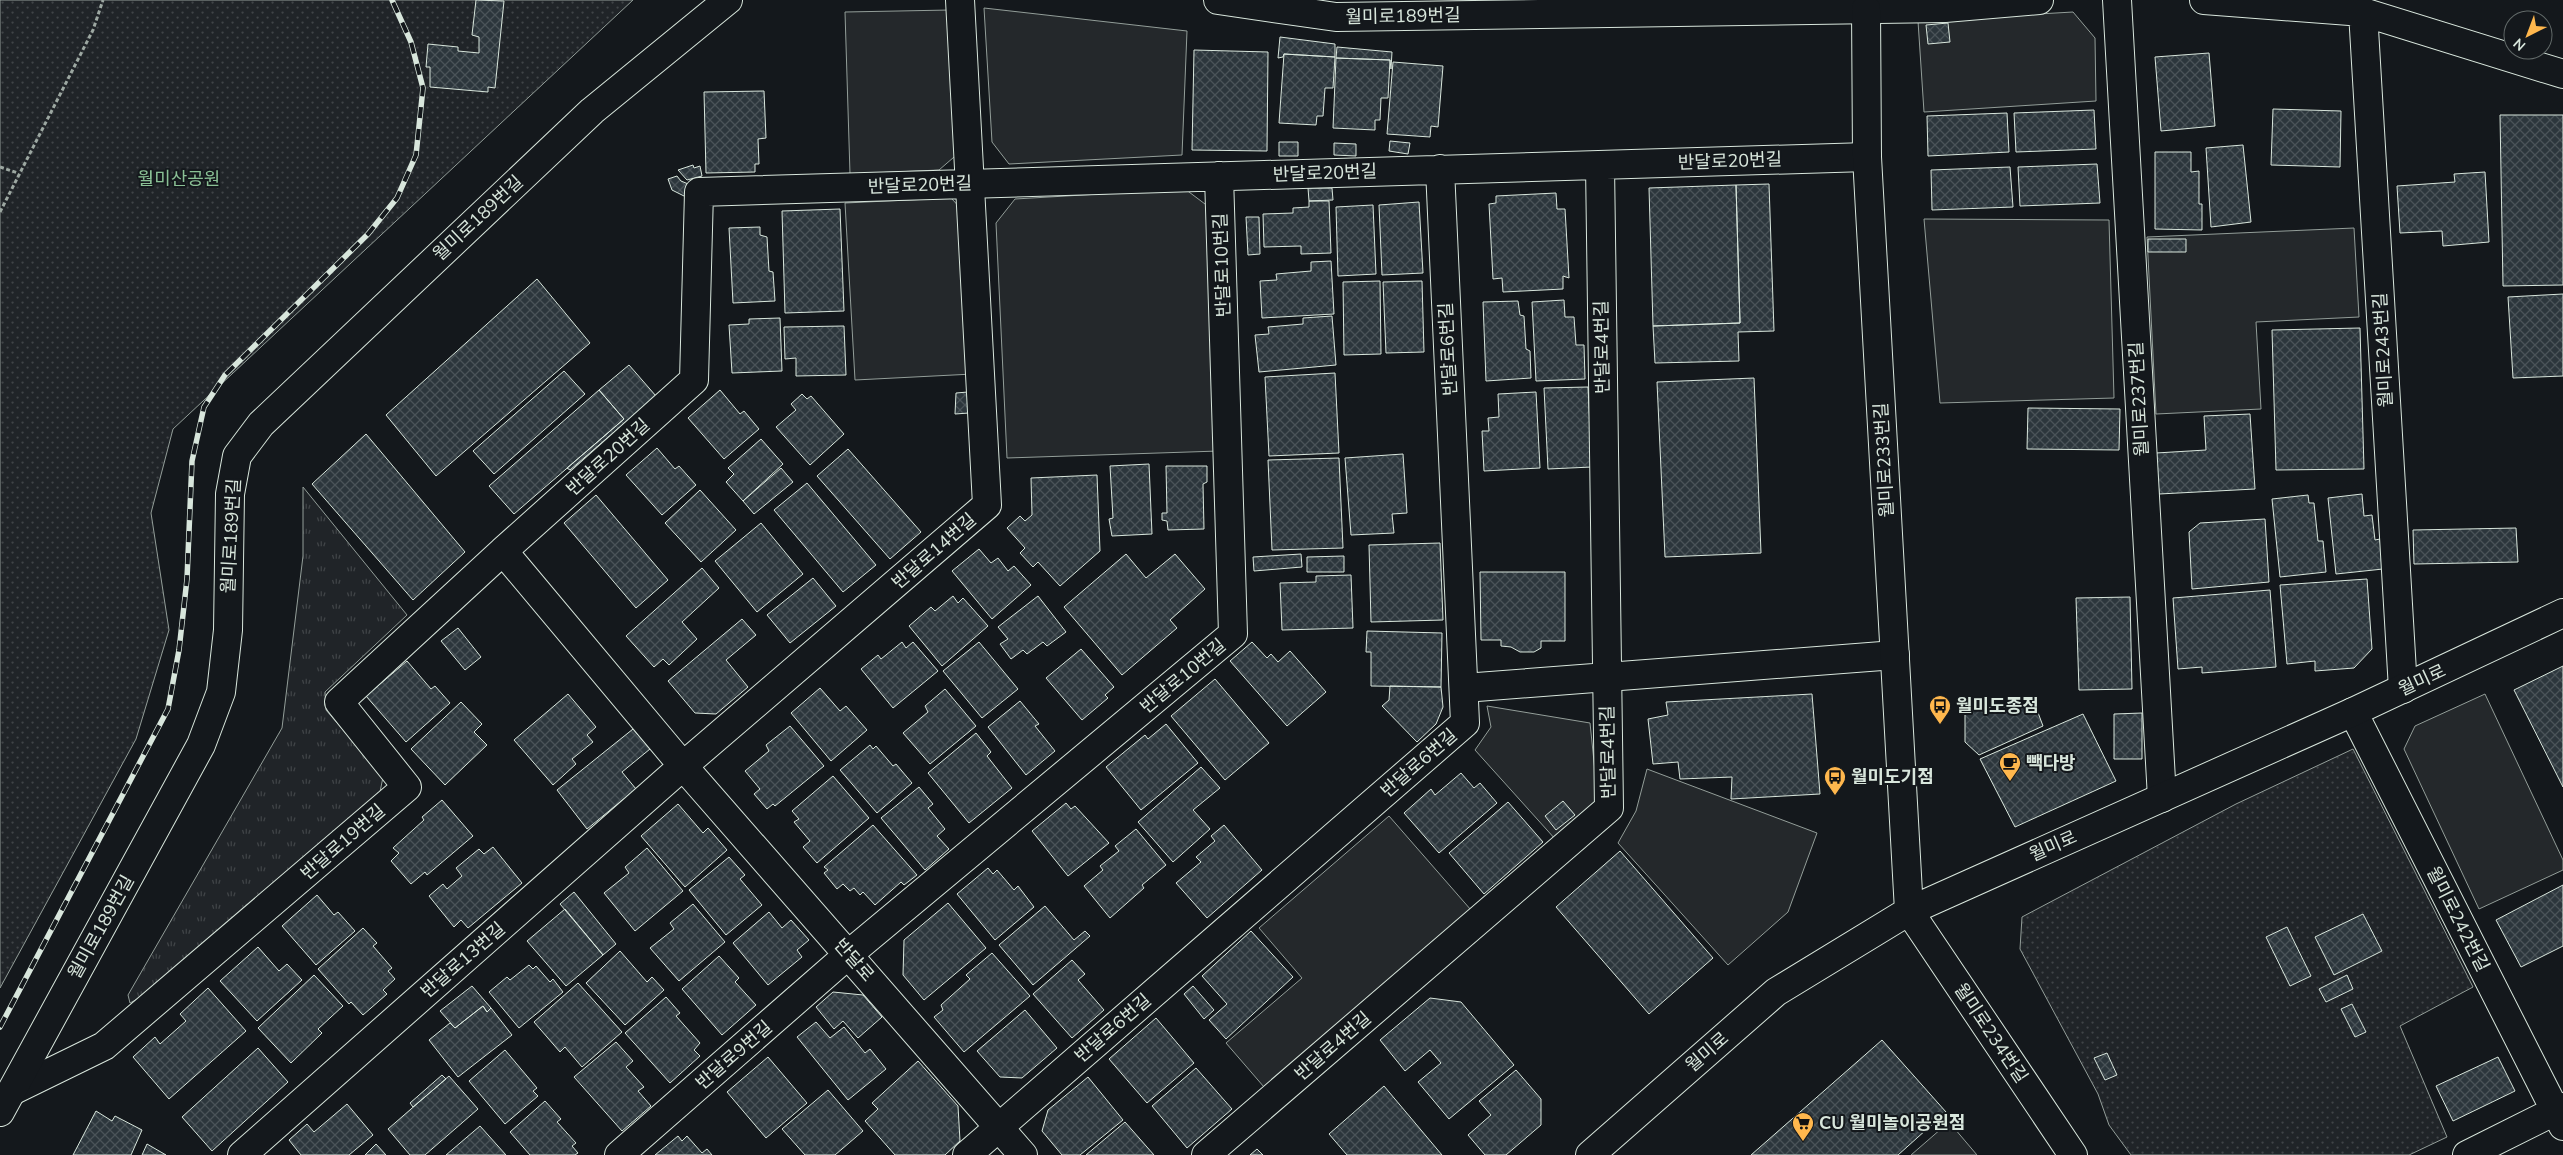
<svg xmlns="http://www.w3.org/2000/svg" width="2563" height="1155" font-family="'Nunito Sans','Noto Sans KR',sans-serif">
<defs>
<pattern id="grass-tufts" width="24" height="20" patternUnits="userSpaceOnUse" patternTransform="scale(1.25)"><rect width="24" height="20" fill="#202428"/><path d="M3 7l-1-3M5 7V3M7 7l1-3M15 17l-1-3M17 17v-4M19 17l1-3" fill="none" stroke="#404447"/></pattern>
<pattern id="park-dots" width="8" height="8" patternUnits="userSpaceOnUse" patternTransform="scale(1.25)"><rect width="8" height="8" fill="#202428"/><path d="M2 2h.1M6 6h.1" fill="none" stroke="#404447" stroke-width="1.8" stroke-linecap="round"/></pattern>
<pattern id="building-cross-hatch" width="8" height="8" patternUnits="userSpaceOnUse" patternTransform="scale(1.25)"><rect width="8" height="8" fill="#2c363c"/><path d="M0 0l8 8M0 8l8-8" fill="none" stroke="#4a5358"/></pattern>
</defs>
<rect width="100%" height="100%" fill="#14181c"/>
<path fill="url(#grass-tufts)" stroke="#939e99" d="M303,487L407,615L325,692L326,710L383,777L380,792L143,996L130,1003L128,995L282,728L303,556Z"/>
<path fill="url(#park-dots)" stroke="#939e99" d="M0,0H633L173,429L151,513L169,630L136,739L0,988Z
M2353,749L2473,987L2400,1026L2447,1137L2409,1155H2131L2109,1125L2098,1094L2020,949L2022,917L2236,804Z"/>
<path fill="#24282b" stroke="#939e99" d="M984,8L1187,31L1182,155L1009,164L992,142Z
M950,10L961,151L939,170L850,174L845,12Z
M2073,12L2095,38L2096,101L1924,112L1918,21Z
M1185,189L1209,207L1219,451L1007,458L996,223L1015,199Z
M951,198L967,215L973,374L855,380L845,203Z
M1924,219L2109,220L2114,398L1940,403Z
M2354,228L2359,317L2256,322L2261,409L2156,414L2147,237Z
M2485,694L2563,860V870L2479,909L2404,749L2415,726Z
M1487,706L1590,723L1598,800L1556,840L1475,750L1491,727Z
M1647,769L1817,833L1788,912L1728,965L1618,843L1636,811Z
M1389,816L1471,910L1264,1087L1226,1043L1302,978L1259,928Z
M1949,1122L1977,1155H1911Z"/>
<path fill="url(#building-cross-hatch)" stroke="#d8e6dc" d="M476,0L504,1L495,88L488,87V92L430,87V67H426L428,44L458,47V51L479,53V37L472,35Z
M1948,23L1950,42L1928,44L1926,25Z
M1280,37L1335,44V57L1284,54L1283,57L1278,58Z
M1337,47L1392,52L1391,69L1390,60L1336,58Z
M1194,50L1268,52L1267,151L1192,150Z
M2209,53L2215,126L2161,131L2155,57Z
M1284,54L1335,57L1333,88H1325L1323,116H1317L1316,125L1279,123Z
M1336,58L1390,60L1388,98H1381L1380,120H1375V130L1333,128Z
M1393,62L1443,66L1438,127L1431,126L1430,137L1387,134Z
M764,91L766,138L758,139L759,164H755V172L706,173L704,92Z
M2273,109L2341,111L2340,167L2271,165Z
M2094,110L2096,149L2016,152L2014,113Z
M2007,113L2009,152L1928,156L1927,116Z
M2500,115H2563V285L2503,286Z
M1390,141L1410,143L1408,154L1389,151Z
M1279,142H1298V156H1279Z
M1334,143L1356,144V156L1334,155Z
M2243,145L2251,222L2211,227L2206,148Z
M2155,152H2191V172L2199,171V204H2202V230L2155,229Z
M2097,164L2100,203L2020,206L2018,167Z
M693,165L694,168L700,166L702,176L687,180L678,170Z
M2010,167L2013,207L1932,210L1931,170Z
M2485,172L2489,242L2443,246L2442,231L2400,233L2397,186L2455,182L2454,174Z
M677,176L681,181L693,186L688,198L672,190L668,179Z
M1769,184L1774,331L1738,332L1739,361L1655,363L1653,326L1740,323L1736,185Z
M1736,185L1740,323L1653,326L1649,188Z
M1308,188H1332L1333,200L1309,201Z
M1556,193L1557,209H1565L1569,278L1563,276V289L1503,292L1502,278L1493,279L1489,204L1496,203V196Z
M1309,201H1329L1331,253L1301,254V246L1264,247L1263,214L1293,213V208L1309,207Z
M1419,202L1423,273L1382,275L1379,205Z
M1373,205L1376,274L1338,276L1336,207Z
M840,209L844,311L785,313L782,211Z
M1246,217H1259L1260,254L1248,255Z
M760,227V235L767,237L769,271L773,272L775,301L733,303L729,228Z
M2148,239H2186V252H2148Z
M1331,261L1334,314L1262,318L1260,281L1277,280L1276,274L1311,271V262Z
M537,279L590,343L436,476L386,415Z
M1380,281L1381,354L1344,355L1343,282Z
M1422,281L1424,352L1386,353L1383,282Z
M2563,294V376L2513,378L2508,297Z
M1564,300L1565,317H1574L1576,345H1584L1585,379L1536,381L1532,302Z
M1518,301L1520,315L1524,316L1526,349L1530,351L1531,378L1486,381L1483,302Z
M1332,316L1336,365L1259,372L1255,335L1269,334L1268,327L1303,324V318Z
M780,318L782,371L732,373L729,325L749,324V319Z
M844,326L846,375L796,376V358L785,359L784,327Z
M2360,328L2364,469L2276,470L2272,330Z
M629,365L656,396L570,470L567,468L624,419L599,390Z
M564,371L585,394L494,474L473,451Z
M1335,373L1339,453L1269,456L1265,377Z
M1754,378L1761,553L1665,557L1657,382Z
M1588,387L1592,467L1548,469L1544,388Z
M599,390L624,419L514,514L489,486Z
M720,390L740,414L744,411L759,429L724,459L688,418Z
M968,392L969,413L955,414L956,393Z
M1536,392L1540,468L1484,471L1482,431H1489L1488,418L1499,417L1498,394Z
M802,394L807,399L811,396L844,434L810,465L776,427L796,410L791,404Z
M2028,408L2120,409L2119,450L2027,449Z
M2250,414L2255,489L2159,494L2156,453L2206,450L2204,416Z
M366,434L465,552L413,600L312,484Z
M761,439L783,464L743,501L726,482L734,474L728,468Z
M657,448L675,469L679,466L696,485L662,515L626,475Z
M848,449L921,532L890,559L817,476Z
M1403,454L1407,513L1392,514L1394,533L1351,535L1345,458Z
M1339,458L1343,548L1272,550L1268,460Z
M1149,464L1152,534L1112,536L1109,519L1113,518L1110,466Z
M1166,466H1207V482L1203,484L1204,529L1168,530L1167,521L1162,520V513H1167Z
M781,468L793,482L754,514L743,501Z
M1097,475L1100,551L1060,586L1038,562L1033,567L1020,553L1025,548L1007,528L1020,516L1025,521L1032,515L1031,478Z
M807,483L876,565L843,592L774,510Z
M700,490L736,530L701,562L665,523Z
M2362,494L2364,516L2372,515L2375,540L2380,539L2383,569L2336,574L2328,498Z
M596,495L668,580L636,608L564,523Z
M2308,495L2309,503H2314L2318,541H2323L2326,572L2280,577L2272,499Z
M2265,519L2269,582L2192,589L2189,532L2200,523Z
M761,523L803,574L757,612L715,561Z
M2516,528L2518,562L2414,564L2413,530Z
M1440,543L1443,620L1371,622L1369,545Z
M979,549L991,563L998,558L1008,571L1014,566L1031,585L992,619L952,571Z
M1126,554L1146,578L1175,554L1205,589L1170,620L1177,628L1122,675L1064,607Z
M1301,554L1302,567L1254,571L1253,557Z
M1344,556V572H1307V557Z
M702,568L719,588L682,622L697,639L669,665L663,659L654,667L626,636Z
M1480,572H1565V641H1541V648L1534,652H1520L1511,647L1501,646V640H1481Z
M1351,575L1353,628L1282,630L1280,583L1316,582V576Z
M813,578L836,606L790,643L767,615Z
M2367,579L2372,649L2354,668L2315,671V661L2287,664L2280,585Z
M2270,590L2276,667L2202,673V667L2178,669L2173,598Z
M953,596L958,603L963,598L988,626L942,666L909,626L931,607L935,611Z
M1038,596L1066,632L1047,646L1043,642L1027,654L1023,650L1011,659L1000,644L1008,639L998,627Z
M2130,597L2132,689L2079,690L2076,598Z
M742,619L756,635L726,660L748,687L716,714L695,713L668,681Z
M458,628L481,657L465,670L441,641Z
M1367,631L1442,633L1441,687L1371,686V652H1366Z
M902,642L906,648L913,642L938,671L893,708L861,669L878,655L881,659Z
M979,642L1018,689L982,718L943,671Z
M1252,642L1267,658L1271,654L1278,662L1290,651L1326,692L1287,726L1230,661Z
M1081,649L1114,687L1105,695L1108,698L1082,720L1046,678Z
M407,661L431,689L435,686L450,703L406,742L366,696Z
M2563,666V787L2514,690Z
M1215,679L1269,743L1225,780L1171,716Z
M1390,686L1441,687L1443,707L1436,724L1417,742L1382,706L1389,700Z
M820,688L840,711L846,706L867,730L831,761L791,713Z
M945,689L976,726L930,764L903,733L928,712L925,706Z
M568,694L596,727L587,735L593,742L572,759L576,764L553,785L514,740Z
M1812,694L1820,794L1731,799L1732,777L1680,779L1678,762L1653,764L1648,719L1668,715L1666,702Z
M1020,701L1039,724L1035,726L1055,751L1026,775L988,727Z
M461,702L482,724L474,732L487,745L445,785L411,749Z
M2025,705V713L2037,710L2043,726L1979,755L1965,742V710Z
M2142,713V759H2114V714Z
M2083,714L2116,781L2015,827L1980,759Z
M1166,724L1198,763L1141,810L1106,767L1145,735L1148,739Z
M790,726L824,766L775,806L773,804L767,809L754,794L760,789L745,771L769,751L766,745Z
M633,729L650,749L622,772L636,789L587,829L557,790Z
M976,733L991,752L987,756L1012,788L969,823L928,773Z
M870,745L873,749L876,746L893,766L896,764L912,783L877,813L840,770Z
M1201,767L1220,788L1193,810L1210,829L1173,862L1138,822Z
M1461,773L1474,788L1480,783L1497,803L1439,853L1404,813L1431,789L1435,795Z
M833,776L869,818L817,863L803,847L810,841L794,822L799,819L792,811Z
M919,787L933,804L928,808L945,829L937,836L949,849L925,870L881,818Z
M442,800L473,836L427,875L425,872L411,884L391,861L399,853L393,848L424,820L422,817Z
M1563,801L1575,815L1556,830L1545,816Z
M1508,802L1543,842L1484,894L1449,853Z
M1066,803L1071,809L1075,806L1109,843L1068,876L1032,831Z
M678,804L703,833L708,828L727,850L685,887L641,836Z
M873,825L917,875L904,885L901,882L875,905L863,892L860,895L854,888L850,891L843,884L837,889L824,873L828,870L824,867Z
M1224,825L1262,870L1207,918L1176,883L1201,862L1196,857L1215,841L1211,836Z
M1136,829L1166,865L1142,885L1144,888L1110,918L1084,886L1103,870L1100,866L1119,851L1115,846Z
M493,847L522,883L468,928L461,920L454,927L429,896L443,884L447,889L462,876L456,868L479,849L484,854Z
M647,848L683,891L635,931L604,893L629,873L625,867Z
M1620,851L1713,958L1649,1014L1556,907Z
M729,857L745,875L740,879L762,905L726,935L689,890Z
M988,868L993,874L997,870L1014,890L1018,886L1034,907L995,940L957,894Z
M2563,885V946L2521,967L2496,920Z
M574,892L616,944L603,955L560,904Z
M317,895L334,915L338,912L355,931L316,965L282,926Z
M948,903L986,948L924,1000L903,975L904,940Z
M693,904L725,942L679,981L650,948L674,929L670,923Z
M1045,906L1074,940L1085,931L1090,936L1033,985L999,945Z
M565,909L603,955L566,986L527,941Z
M769,912L782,928L791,920L809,940L797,950L802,957L768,985L733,943Z
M2363,914L2382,951L2334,975L2315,937Z
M2287,927L2311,976L2290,986L2266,937Z
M363,928L377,943L373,946L392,968L388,971L395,979L383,990L387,994L363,1015L351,1002L349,1004L318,969Z
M1251,931L1293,977L1226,1039L1209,1020L1227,1004L1202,976Z
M258,947L279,971L287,964L302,980L257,1021L220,981Z
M620,951L647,982L652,977L664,990L625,1025L586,983Z
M992,953L1030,996L964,1052L934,1017L943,1010L941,1005L970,979L966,975Z
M719,956L739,978L735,982L756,1005L722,1035L682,989Z
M1072,960L1085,974L1078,980L1104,1010L1072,1038L1033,994Z
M529,965L533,969L536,966L550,982L553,979L563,992L519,1028L489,992L507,977L510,980Z
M314,975L343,1006L318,1029L322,1033L291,1063L258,1028Z
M2347,975L2353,989L2326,1002L2319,989Z
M578,983L622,1032L582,1067L565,1047L560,1052L534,1022Z
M472,986L491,1008L487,1012L483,1006L455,1028L440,1011Z
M1193,986L1214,1010L1204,1019L1184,994Z
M208,988L246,1031L169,1099L133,1057L155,1037L160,1044L186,1021L180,1014Z
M833,992L863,995L882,1017L858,1038L843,1021L834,1029L816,1007Z
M666,997L680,1013L676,1016L700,1043L694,1050L700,1056L670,1083L625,1033Z
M1430,998L1461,1002L1514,1065L1449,1119L1418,1082L1441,1063L1430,1050L1405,1071L1380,1040Z
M2352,1004L2366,1032L2355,1037L2341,1009Z
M483,1006L487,1012L491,1008L512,1035L458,1077L429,1040L450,1023L455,1028Z
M1025,1010L1057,1048L1022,1078L1000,1077L977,1051Z
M1156,1018L1194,1063L1147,1103L1109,1059Z
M816,1022L830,1038L844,1027L865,1053L870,1049L886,1069L848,1100L797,1037Z
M1882,1040L1946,1112L1898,1155H1751Z
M616,1042L633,1061L626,1067L644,1087L638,1091L651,1106L622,1131L574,1077Z
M258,1048L288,1082L212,1151L182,1117Z
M505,1050L537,1088L533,1091L538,1096L505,1124L469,1081Z
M2107,1053L2117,1075L2105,1080L2094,1058Z
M768,1057L807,1103L766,1138L727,1092Z
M2498,1057L2515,1091L2453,1121L2436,1086Z
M918,1061L958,1106L960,1141L945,1155H895L865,1121L878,1109L872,1103Z
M1196,1068L1232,1109L1187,1148L1152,1106Z
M1516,1070L1541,1099V1125L1506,1155H1485L1468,1135L1491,1115L1479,1101Z
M442,1075L446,1079L413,1107L410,1103Z
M449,1076L478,1109L425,1155H410L388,1129Z
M1088,1077L1123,1120L1080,1155H1062L1042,1131L1048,1110Z
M1384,1086L1442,1155H1347L1329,1134Z
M828,1090L863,1131L835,1155H805L782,1129Z
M545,1101L561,1119L557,1122L576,1143L572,1146L578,1153L575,1155H530L510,1132Z
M347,1104L373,1135L349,1155H301L289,1140L307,1124L314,1132Z
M96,1111L112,1121L115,1116L142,1130L131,1155H73Z
M1125,1122L1154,1155H1086Z
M480,1126L506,1155H446Z
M678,1136L682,1141L687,1136L702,1153L707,1149L712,1155H655Z
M147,1144L166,1155H142Z
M376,1144L386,1155H365Z
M1257,1149L1263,1155H1250Z"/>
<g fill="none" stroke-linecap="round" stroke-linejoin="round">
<g stroke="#d8e6dc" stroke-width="30">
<path id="street" d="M1218,0L1336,17L1945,8L2039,0
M2117,0L2162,798
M2204,0L2363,12L2563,74
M2363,12L2403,689
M1464,688L1895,655
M2353,712L2563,1126
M12,1091L104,1046L407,787L339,702L503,551
M242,1155L683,766L987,505L960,0
M619,1155L849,954L1233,634L1219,176
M967,1155L1465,723L1440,169
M1023,1155L683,766L503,551L694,380L699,192L1867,157
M1206,1155L1609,808L1600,165
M2467,1155L2563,1107"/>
</g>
<g stroke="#d8e6dc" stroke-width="30">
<path id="secondary" d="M1866,9L1867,157L1909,911
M1909,911L2073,1155
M0,1112L201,745L221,692L228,630L230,494L237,456L261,424L592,111L728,0
M1590,1155L1776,992L1909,911L2353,712L2563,613"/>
</g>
<path stroke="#9da8a2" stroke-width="3" stroke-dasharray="4 2.5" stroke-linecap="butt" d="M0,167L18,173
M0,212L93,30L103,0"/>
<use href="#street" stroke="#14181c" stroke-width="28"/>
<use href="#secondary" stroke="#14181c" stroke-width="28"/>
<g stroke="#d8e6dc" stroke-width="5.5">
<path id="rail" d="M0,1027L168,709L179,650L187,579L192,461L204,407L225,375L368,234L397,198L416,155L423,88L411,42L392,0"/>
</g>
<use href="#rail" stroke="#14181c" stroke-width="4" stroke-dasharray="11" stroke-linecap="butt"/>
</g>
<defs>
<g id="bus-pin" transform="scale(1.125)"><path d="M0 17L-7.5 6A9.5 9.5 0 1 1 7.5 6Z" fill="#ffb74d" stroke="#14181c"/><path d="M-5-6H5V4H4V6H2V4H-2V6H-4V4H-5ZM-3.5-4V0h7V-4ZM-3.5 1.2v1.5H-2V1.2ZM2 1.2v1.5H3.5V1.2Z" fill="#111"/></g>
<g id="cafe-pin" transform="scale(1.125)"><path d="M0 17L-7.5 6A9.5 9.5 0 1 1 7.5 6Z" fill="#ffb74d" stroke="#14181c"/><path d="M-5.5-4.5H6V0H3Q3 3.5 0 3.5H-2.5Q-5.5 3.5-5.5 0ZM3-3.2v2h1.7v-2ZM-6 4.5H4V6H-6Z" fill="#111"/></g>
<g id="supermarket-pin" transform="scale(1.125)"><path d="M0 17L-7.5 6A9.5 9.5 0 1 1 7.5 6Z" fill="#ffb74d" stroke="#14181c"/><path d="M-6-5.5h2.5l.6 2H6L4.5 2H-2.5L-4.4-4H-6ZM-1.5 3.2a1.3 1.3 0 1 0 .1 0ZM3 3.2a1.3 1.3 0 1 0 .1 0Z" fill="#111"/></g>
</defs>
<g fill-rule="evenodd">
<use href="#bus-pin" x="1940" y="706"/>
<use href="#cafe-pin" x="2010" y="763"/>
<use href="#bus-pin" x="1835" y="777"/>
<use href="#supermarket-pin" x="1803" y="1123"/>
</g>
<g text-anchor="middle" stroke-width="4" stroke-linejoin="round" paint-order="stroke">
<g font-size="18" fill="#d8e6dc" stroke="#14181c">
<text transform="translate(1403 16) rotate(-1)" y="6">월미로189번길</text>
<text transform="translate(1730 161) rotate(-2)" y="6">반달로20번길</text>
<text transform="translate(1325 173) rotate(-2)" y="6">반달로20번길</text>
<text transform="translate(920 185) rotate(-2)" y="6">반달로20번길</text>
<text transform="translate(478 218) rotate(-43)" y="6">월미로189번길</text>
<text transform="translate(1222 265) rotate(-92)" y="6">반달로10번길</text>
<text transform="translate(1602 347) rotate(-91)" y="6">반달로4번길</text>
<text transform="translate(1448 349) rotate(-93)" y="6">반달로6번길</text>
<text transform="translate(2383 350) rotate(-93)" y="6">월미로243번길</text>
<text transform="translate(2139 399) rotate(-93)" y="6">월미로237번길</text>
<text transform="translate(608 457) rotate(-42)" y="6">반달로20번길</text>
<text transform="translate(1884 460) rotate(-93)" y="6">월미로233번길</text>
<text transform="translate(231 536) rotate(-87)" y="6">월미로189번길</text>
<text transform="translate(934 551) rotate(-41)" y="6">반달로14번길</text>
<text transform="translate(1183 676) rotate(-40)" y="6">반달로10번길</text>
<text transform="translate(2422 680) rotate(-25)" y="6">월미로</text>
<text transform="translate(1608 752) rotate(-91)" y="6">반달로4번길</text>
<text transform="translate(1419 763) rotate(-41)" y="6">반달로6번길</text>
<text transform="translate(343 842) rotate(-41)" y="6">반달로19번길</text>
<text transform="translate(2053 846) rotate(-24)" y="6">월미로</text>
<text transform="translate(2458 919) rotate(63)" y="6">월미로242번길</text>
<text transform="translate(101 927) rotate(-61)" y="6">월미로189번길</text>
<text transform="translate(463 960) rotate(-41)" y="6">반달로13번길</text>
<text transform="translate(854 960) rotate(49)" y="6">반달로</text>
<text transform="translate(1113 1028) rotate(-41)" y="6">반달로6번길</text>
<text transform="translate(1991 1033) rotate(56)" y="6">월미로234번길</text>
<text transform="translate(1333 1046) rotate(-41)" y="6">반달로4번길</text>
<text transform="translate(1707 1052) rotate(-41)" y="6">월미로</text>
<text transform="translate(734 1055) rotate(-41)" y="6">반달로9번길</text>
</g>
<g font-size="18" fill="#8ac095" stroke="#14181c">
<text x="179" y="185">월미산공원</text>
</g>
<g font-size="18" font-weight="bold" fill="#d8e6dc" stroke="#14181c" text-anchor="start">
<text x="1956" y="712">월미도종점</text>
<text x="2026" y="769">빽다방</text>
<text x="1851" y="783">월미도기점</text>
<text x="1819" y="1129">CU 월미놀이공원점</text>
</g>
</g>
<g transform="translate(2528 35) rotate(222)"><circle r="24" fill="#14181c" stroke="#626a69"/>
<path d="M0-4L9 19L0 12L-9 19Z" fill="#ffb74d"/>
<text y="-8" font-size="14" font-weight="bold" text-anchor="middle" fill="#d8e6dc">N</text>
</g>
</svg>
